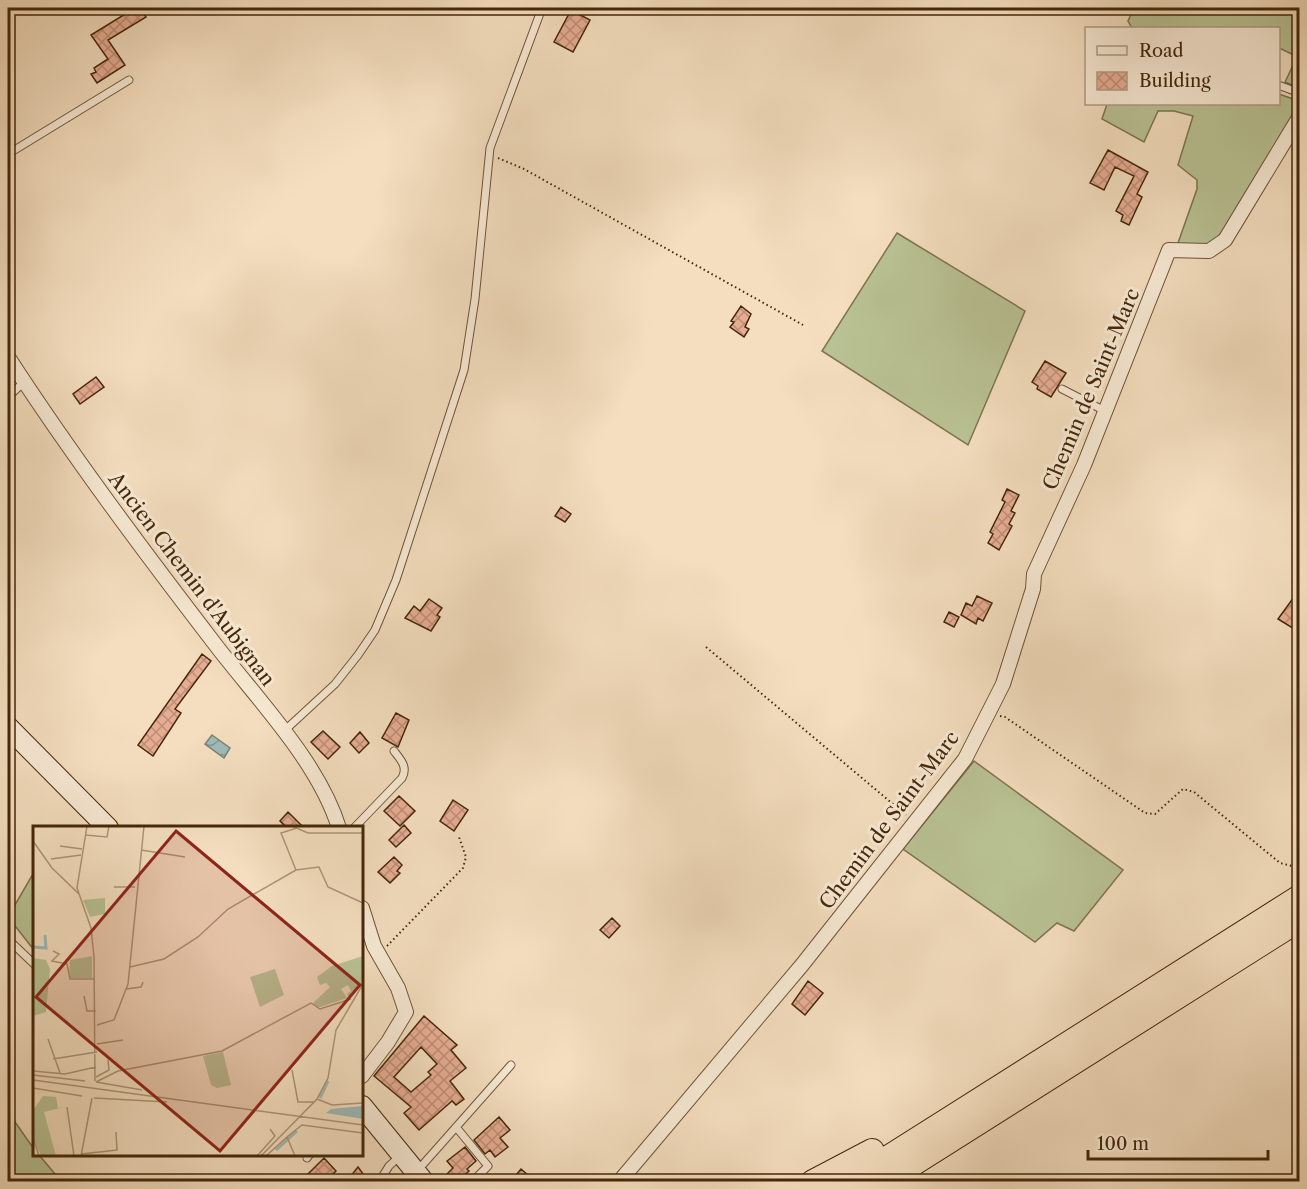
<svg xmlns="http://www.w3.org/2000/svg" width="1307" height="1189" font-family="'Libre Caslon Text',serif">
<defs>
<pattern id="water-waves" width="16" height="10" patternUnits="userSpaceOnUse" patternTransform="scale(1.5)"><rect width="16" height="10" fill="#9ebbba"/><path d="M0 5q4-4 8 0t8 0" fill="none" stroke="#829895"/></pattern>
<pattern id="building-cross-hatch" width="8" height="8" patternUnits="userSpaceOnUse" patternTransform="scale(1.5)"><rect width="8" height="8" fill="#e7ad93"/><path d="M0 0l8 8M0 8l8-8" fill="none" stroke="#bd8d76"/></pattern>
</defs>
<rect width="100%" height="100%" fill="#f4debf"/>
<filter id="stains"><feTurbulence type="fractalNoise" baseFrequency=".00333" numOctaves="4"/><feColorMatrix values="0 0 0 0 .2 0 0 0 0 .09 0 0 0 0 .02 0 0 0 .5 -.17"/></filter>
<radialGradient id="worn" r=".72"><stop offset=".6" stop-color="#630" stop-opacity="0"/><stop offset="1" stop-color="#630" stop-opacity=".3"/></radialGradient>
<path fill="#b9c294" stroke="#7e744f" stroke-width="1.5" d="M1134,8H1299V88L1285,82L1294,63V55L1279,48L1278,28H1132L1128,21Z
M1279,94L1299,101V105L1230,222L1211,248L1201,249L1178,243L1197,189V180L1178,165L1193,116L1174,111H1158L1144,142L1102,119L1107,104H1278Z
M897,233L1025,311L968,445L822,351Z
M974,761L1123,870L1074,931L1057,923L1035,942L903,849Z
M34,872V950L8,917Z
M8,1112L34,1149V1154L39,1155L61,1181H8Z"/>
<path fill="url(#water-waves)" stroke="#7a8074" stroke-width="1.5" d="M212,735L230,748L224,758L205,744Z"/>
<path fill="url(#building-cross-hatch)" stroke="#44270a" stroke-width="1.5" fill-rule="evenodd" d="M135,8H140L146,17L108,40L125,65L97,83L91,74L96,72L94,68L108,59L91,35Z
M571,10L590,20L573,52L554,42Z
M1108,150L1148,172L1137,194L1142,197L1129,225L1121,221L1123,215L1116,211L1134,176L1115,167L1104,190L1090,183Z
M741,306L751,314L745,327L749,329L744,337L730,327L734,322L731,321Z
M1045,361L1066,373L1051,397L1037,389L1038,386L1032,382Z
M96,377L104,387L80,404L73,394Z
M1007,489L1019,495L1011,511L1015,513L1009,524L1012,526L999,550L988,543L993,534L990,532L1005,502L1002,500Z
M561,507L571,514L565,522L555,516Z
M1299,590V632L1278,619Z
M977,596L992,603L983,621L978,618L976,624L961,615L966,603L972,606Z
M429,599L442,608L437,615L440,617L431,631L405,618L414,606L420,611Z
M949,612L959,617L954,627L944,622Z
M202,654L211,661L175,709L181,713L153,756L138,745Z
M396,713L409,720L398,747L382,738Z
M323,731L340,747L328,759L311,742Z
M360,732L369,743L359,753L350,743Z
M399,796L415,811L400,826L384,811Z
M453,800L468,810L454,831L440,821Z
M288,812L304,828H287L280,821Z
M404,825L411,833L396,847L389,840Z
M394,857L402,865L397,871L400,873L390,883L378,872Z
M612,918L620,926L609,938L600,930Z
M808,981L823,993L805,1015L792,1004Z
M424,1016L457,1045L451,1050L466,1068L450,1081L464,1099L456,1105L452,1101L419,1130L404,1113L411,1107L374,1076ZM421,1047L437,1064L428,1072L431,1075L411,1092L394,1077Z
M499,1117L510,1130L500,1138L508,1147L495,1157L490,1150L485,1154L474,1140Z
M465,1147L476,1161L467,1169L469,1171L457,1182H453L447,1174L453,1168L447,1161Z
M324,1158L336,1171L325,1182H300Z
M358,1167L369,1182H346Z
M521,1169L528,1175L522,1182H510Z"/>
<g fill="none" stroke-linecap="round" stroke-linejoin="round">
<g stroke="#705537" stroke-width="9">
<path id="lane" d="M1278,85L1300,93
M8,154L129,80
M1062,389L1105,411
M8,397L24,382
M283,732L335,684L358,655L375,630L396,580L464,370L475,299L490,148L542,8
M354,828L402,778C408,767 401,760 394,751
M8,942L12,943L34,964
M456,1127L488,1166L472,1182
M307,1158L310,1154
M418,1170L511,1065
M379,1182L389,1166L401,1155"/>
</g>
<g stroke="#705537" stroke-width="16">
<path id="street" d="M8,357C73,457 145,553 218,648C259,701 319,763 339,828
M362,908L374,946L398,988L406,1012L388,1042L362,1076
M619,1182L802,965L965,759L1003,684L1033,589L1034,574L1084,465L1169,250L1209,251L1225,240L1300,116"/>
</g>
<g stroke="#44270a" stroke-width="22">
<path id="secondary" d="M8,727L108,828
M362,1106L424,1182"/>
</g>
<g stroke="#44270a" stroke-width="26">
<path id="highway" d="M813,1182L872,1151
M850,1182L1300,897
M884,1182L1300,919"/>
</g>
<path stroke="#44270a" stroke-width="2" stroke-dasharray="1.5 3" stroke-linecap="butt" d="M498,158L524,169L803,325
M706,647L906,815
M1000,716L1005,717L1145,813L1155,814L1183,789L1194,792L1280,863L1292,866L1300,863
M387,946L463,868L466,857L459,837
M936,1182L949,1176L988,1182"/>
<use href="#lane" stroke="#f8ead5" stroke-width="7"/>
<use href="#street" stroke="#f8ead5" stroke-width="14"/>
<use href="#secondary" stroke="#f8ead5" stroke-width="20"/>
<use href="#highway" stroke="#f4debf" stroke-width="24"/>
</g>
<g text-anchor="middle" stroke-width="6" stroke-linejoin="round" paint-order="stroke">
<g font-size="20" fill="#44270a" stroke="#f8ead5">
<text transform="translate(1091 389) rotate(-67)" y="7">Chemin de Saint-Marc</text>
<text transform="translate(192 579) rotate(53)" y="7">Ancien Chemin d'Aubignan</text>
<text transform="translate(889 820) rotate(-53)" y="7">Chemin de Saint-Marc</text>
</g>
</g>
<g transform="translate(33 826)">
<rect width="330" height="330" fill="#f4debf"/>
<path d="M72,72V88L57,91L50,74ZM59,130V152H36L37,134ZM330,130V156L319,169L316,172L314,168L318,165L315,159L308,163L314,172L284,182L280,177L297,161L293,157L287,159L284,151L299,140ZM0,132L13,134L17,143L13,186L0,190ZM242,143L251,169L227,181L217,151ZM190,226L198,259L184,262L178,259L170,230ZM10,270L23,271L25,282L32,281L11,286L23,330H8L1,312V283Z" fill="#b9c294"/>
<path d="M330,280V293L293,287L298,283Z" fill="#9ebbba"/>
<path fill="none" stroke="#9ebbba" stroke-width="3" d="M0,121L13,122L12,109M287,272L295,255M243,324L264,305"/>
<path fill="none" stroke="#ae9577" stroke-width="1.5" d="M54,0L44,62L58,102L61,131L62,255M259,0L275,7H330M264,2L248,7L263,44L286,41L295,61L330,77M52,9L74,11L76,0M0,15L19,42L46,68M27,20L49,23M108,24L152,31M18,33L48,29M81,61H102M20,125L26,128L19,135L34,138L37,153H62M97,141L131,133L165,111L195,83L263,44M93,163L108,161L110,156M51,170L54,185H63M64,199L81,194L95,158L111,0M15,213L27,247M64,218L90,214M20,233L64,226M259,244L265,276H282M0,245L32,248L63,241M0,249L52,255M63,251L76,244L75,234M0,254L330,299M63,256L85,245L189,225L278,177L287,183L318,173M63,256L109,264M0,262L49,270M61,272L134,276M284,273L299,279L330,277M34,281L41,330M0,311L6,330M48,328L84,324L83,306M48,330L59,272M224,330L242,310L237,303M228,330L284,273L295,252L303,204L330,158M233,330L254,311M262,330L254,311L269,299L330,307"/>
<path fill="#8f2418" fill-opacity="0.15" stroke="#8f2418" stroke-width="3" d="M143,5L327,159L187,325L3,171Z"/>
<rect width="330" height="330" fill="none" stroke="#44270a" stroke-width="3"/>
</g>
<rect width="1307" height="1189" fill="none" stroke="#f4debf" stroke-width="30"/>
<rect x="9" y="9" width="1289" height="1171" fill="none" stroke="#44270a" stroke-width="3"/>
<rect x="15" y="15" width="1277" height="1159" fill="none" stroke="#44270a" stroke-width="1.5"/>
<rect x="1085" y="27" width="195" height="78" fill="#f8ead5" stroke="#b09c84" stroke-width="1.5"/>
<rect x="1097" y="46" width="30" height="9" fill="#f8ead5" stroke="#b09c84" stroke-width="1.5"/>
<text x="1139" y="57" font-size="18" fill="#44270a">Road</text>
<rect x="1097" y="72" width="30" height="18" fill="url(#building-cross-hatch)" stroke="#b09c84" stroke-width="1.5"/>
<text x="1139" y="87" font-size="18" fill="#44270a">Building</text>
<path d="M1088 1150v9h180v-9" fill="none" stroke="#44270a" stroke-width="3"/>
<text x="1097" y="1150" font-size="18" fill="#44270a" stroke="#f8ead5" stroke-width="4.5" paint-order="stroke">100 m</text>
<rect width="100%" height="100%" filter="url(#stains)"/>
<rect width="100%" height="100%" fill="url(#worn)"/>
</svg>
